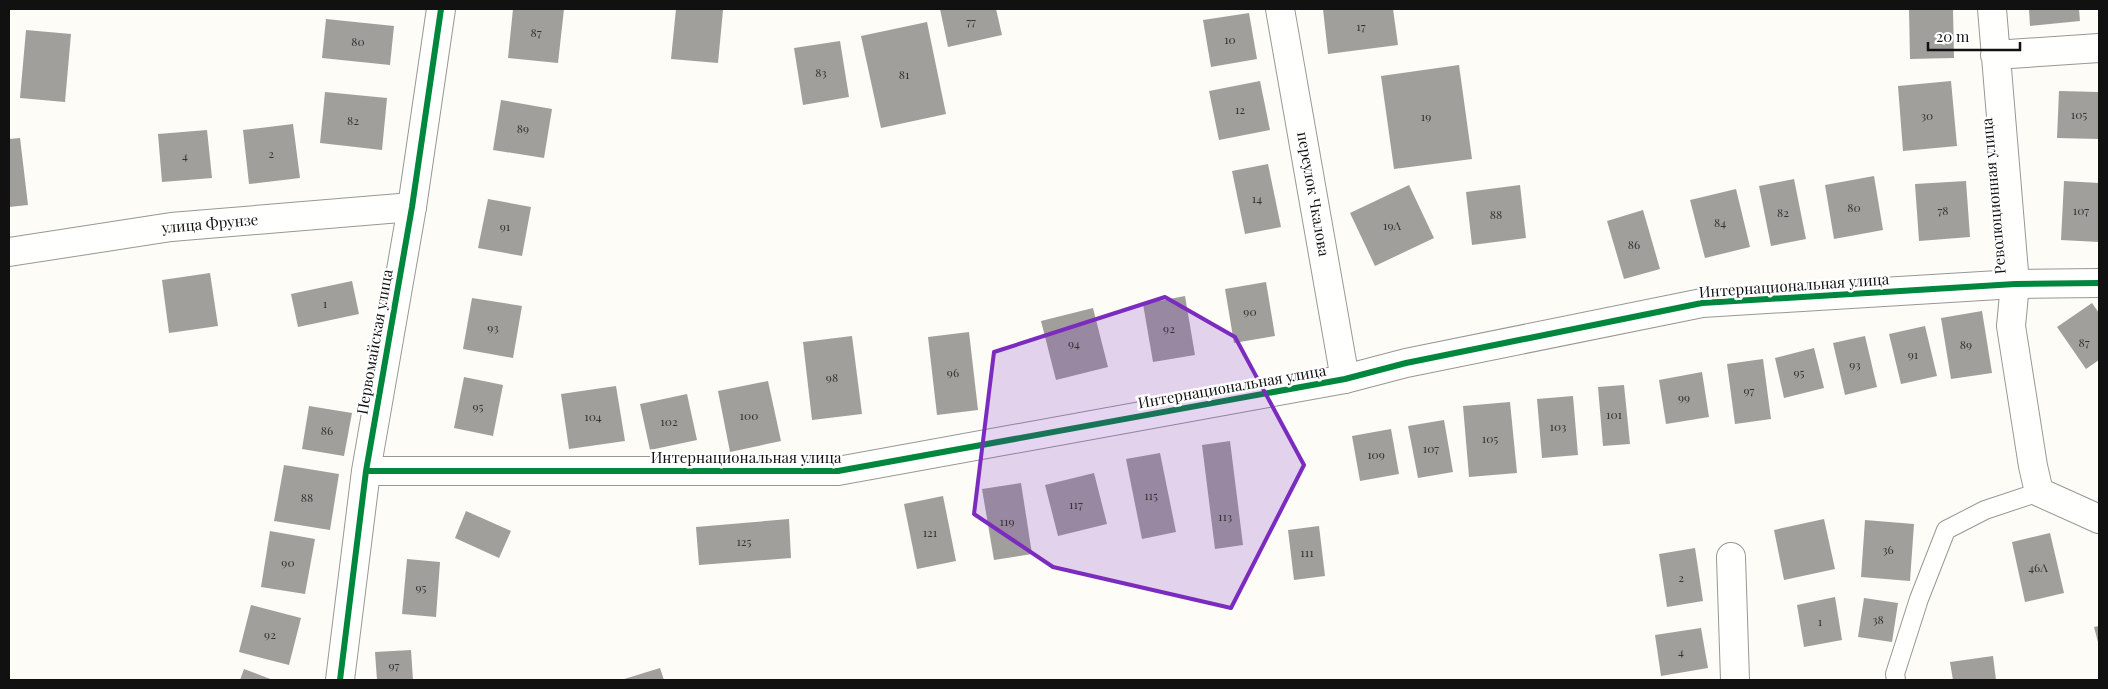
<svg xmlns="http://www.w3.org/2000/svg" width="2108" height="689" font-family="'Playfair Display',serif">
<rect width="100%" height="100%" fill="#fdfcf7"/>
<path fill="#a19f9c" d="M513,9H564L558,63L508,58Z
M676,9L723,10L718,63L671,59Z
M940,9H996L1002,35L948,47Z
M1323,9H1393L1398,45L1328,54Z
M1909,9H1953L1954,58L1910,59Z
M2029,9H2079L2080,21L2030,26Z
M1249,13L1257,59L1211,67L1203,20Z
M326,19L394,26L390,65L322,58Z
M927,22L946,114L881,128L861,36Z
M26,30L71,34L65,102L20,98Z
M840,41L849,97L803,105L794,48Z
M1459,65L1472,159L1394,169L1381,76Z
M1260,81L1270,130L1219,140L1209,91Z
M1951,81L1957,146L1903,151L1898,86Z
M2059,91L2099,92V139L2057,138Z
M325,92L387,98L382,150L320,143Z
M501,100L552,109L544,158L493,150Z
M293,124L300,178L249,184L243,130Z
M207,130L212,178L162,182L158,134Z
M20,138L28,205L9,207V139Z
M1268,164L1281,227L1245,234L1232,171Z
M1874,176L1883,230L1834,239L1825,185Z
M1794,179L1806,239L1771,246L1759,186Z
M1966,181L1970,237L1919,241L1915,184Z
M2064,181L2099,183V242L2061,240Z
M1409,185L1434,238L1375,266L1350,213Z
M1520,185L1526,238L1472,245L1466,192Z
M1736,189L1750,247L1705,258L1690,200Z
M488,199L531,207L522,256L478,248Z
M1643,210L1660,269L1624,279L1607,221Z
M210,273L218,326L169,333L162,280Z
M352,281L359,314L298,327L291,294Z
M1266,282L1275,336L1234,343L1225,289Z
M1185,296L1195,355L1153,362L1143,304Z
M472,298L522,306L513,358L463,349Z
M2092,303L2099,313V360L2086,369L2057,327Z
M1093,308L1108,367L1056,380L1041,321Z
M1982,311L1992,373L1951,379L1941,318Z
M1925,326L1937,376L1901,384L1889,334Z
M969,332L978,410L937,415L928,337Z
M852,336L862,414L812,420L803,342Z
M1865,336L1877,387L1845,395L1833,343Z
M1814,348L1824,388L1784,398L1775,358Z
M1763,359L1771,419L1735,424L1727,364Z
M1702,372L1709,417L1666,424L1659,380Z
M464,377L503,385L493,436L454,428Z
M768,381L781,441L730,452L718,391Z
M1624,385L1630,444L1603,446L1598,387Z
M616,386L625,441L569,449L561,394Z
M687,394L697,440L650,450L640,404Z
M1573,396L1578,455L1542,458L1537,399Z
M1510,402L1517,473L1469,477L1463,406Z
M309,406L352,413L344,456L302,449Z
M1444,420L1453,472L1418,478L1408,426Z
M1391,429L1399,474L1360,481L1352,436Z
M1230,441L1243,545L1215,549L1202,445Z
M1160,453L1176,532L1142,539L1126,459Z
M284,465L339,474L330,530L274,521Z
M1094,473L1107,524L1058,536L1045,485Z
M1021,483L1032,554L994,560L982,489Z
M943,496L956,561L917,569L904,504Z
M466,511L511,531L499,558L455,538Z
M789,519L791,558L699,565L696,527Z
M1824,519L1835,569L1784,580L1774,530Z
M1865,520L1914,524L1910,581L1861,577Z
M1319,526L1325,576L1294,580L1288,530Z
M270,531L315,539L305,594L261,587Z
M2050,533L2064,593L2025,602L2012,542Z
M1695,548L1703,601L1667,607L1659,554Z
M407,559L440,562L436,617L402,614Z
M1835,597L1842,640L1804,647L1797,605Z
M1864,598L1898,603L1892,642L1858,637Z
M251,605L301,618L289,665L239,652Z
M2099,626V646L2094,627Z
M1701,628L1708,668L1661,676L1655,635Z
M411,650L413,680H377L375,652Z
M1993,656L1996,680H1953L1950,662Z
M660,668L664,680H621Z
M244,669L273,680H240Z"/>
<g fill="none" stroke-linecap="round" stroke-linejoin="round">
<g stroke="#979795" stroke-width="20">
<path id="service" d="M1896,680L1895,674L1919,599L1946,530L1985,510L2039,492"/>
</g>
<g stroke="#979795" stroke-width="30">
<path id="minor" d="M1280,9L1345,379
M1992,9L2015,284L2011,326L2033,466L2039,492L2099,519
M1995,55L2099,48
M9,252L171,227L412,207
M1731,557L1735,680"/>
</g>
<g stroke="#979795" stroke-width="30">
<path id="tertiary" d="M366,471H838L1345,379L1406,363L1702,303L2015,284L2099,283
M340,680L366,471L412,207L441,9"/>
</g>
<use href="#service" stroke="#fffffe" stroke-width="18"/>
<use href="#minor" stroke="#fffffe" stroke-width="28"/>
<use href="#tertiary" stroke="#fffffe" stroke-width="28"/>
<g stroke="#fff" stroke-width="9">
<path id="cycleway" d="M366,471H838L1345,379L1406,363L1702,303L2015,284L2099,283
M340,680L366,471L412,207L441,9"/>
</g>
<use href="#cycleway" stroke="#00873e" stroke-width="6"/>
</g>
<path fill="#7b2cbf" fill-opacity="0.2" stroke="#7b2cbf" stroke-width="4" stroke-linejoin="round" d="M1165,297L1235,337L1304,465L1231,608L1053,567L974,514L994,352Z"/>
<g text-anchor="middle" stroke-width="5" stroke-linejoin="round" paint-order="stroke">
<g font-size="12" fill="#353434">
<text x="971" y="26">77</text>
<text x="1361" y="31">17</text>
<text x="536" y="37">87</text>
<text x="1230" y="44">10</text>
<text x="358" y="46">80</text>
<text x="821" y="77">83</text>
<text x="904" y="79">81</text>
<text x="1240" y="114">12</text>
<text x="2079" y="119">105</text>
<text x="1927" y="120">30</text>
<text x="1426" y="121">19</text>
<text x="353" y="125">82</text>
<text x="523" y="133">89</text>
<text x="271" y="158">2</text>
<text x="185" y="160">4</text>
<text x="1257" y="203">14</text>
<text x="1854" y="212">80</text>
<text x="1943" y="215">78</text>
<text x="2081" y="215">107</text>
<text x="1783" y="217">82</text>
<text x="1496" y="219">88</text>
<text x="1720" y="227">84</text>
<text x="1392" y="230">19А</text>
<text x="505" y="231">91</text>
<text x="1634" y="249">86</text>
<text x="325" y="308">1</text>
<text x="1250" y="316">90</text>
<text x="493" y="332">93</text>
<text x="1169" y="333">92</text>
<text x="2084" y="347">87</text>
<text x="1074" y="348">94</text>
<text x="1966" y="349">89</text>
<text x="1913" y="359">91</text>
<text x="1855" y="369">93</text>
<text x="953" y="377">96</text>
<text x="1799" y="377">95</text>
<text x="832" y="382">98</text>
<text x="1749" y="395">97</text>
<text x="1684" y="402">99</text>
<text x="478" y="411">95</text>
<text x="1614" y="419">101</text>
<text x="749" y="420">100</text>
<text x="593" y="421">104</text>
<text x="669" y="426">102</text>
<text x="1558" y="431">103</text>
<text x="327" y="435">86</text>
<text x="1490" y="443">105</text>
<text x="1431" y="453">107</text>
<text x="1376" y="459">109</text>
<text x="1151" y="500">115</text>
<text x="307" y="502">88</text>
<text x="1076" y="509">117</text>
<text x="1225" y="521">113</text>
<text x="1007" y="526">119</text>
<text x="930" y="537">121</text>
<text x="744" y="546">125</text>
<text x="1888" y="554">36</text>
<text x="1307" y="557">111</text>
<text x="288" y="567">90</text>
<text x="2038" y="572">46А</text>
<text x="1681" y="582">2</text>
<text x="421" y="592">95</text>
<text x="1878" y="624">38</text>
<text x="1820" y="626">1</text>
<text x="270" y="639">92</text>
<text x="1681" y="656">4</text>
<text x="394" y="670">97</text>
</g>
<g font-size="15" fill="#111" stroke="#fff">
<text transform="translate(1313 194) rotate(80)" y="5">переулок Чкалова</text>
<text transform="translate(1994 196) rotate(-95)" y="5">Революционная улица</text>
<text transform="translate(210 224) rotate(-5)" y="5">улица Фрунзе</text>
<text transform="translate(1794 286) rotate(-4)" y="5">Интернациональная улица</text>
<text transform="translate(375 342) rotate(-80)" y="5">Первомайская улица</text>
<text transform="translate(1232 387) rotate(-10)" y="5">Интернациональная улица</text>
<text x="746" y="463">Интернациональная улица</text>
</g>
</g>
<rect width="2108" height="689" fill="none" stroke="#111111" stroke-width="20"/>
<path d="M1928 42v8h92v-8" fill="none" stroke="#111111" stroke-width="2.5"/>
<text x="1936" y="42" font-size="15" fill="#111111" stroke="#ffffff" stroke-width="4" paint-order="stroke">20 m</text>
</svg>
